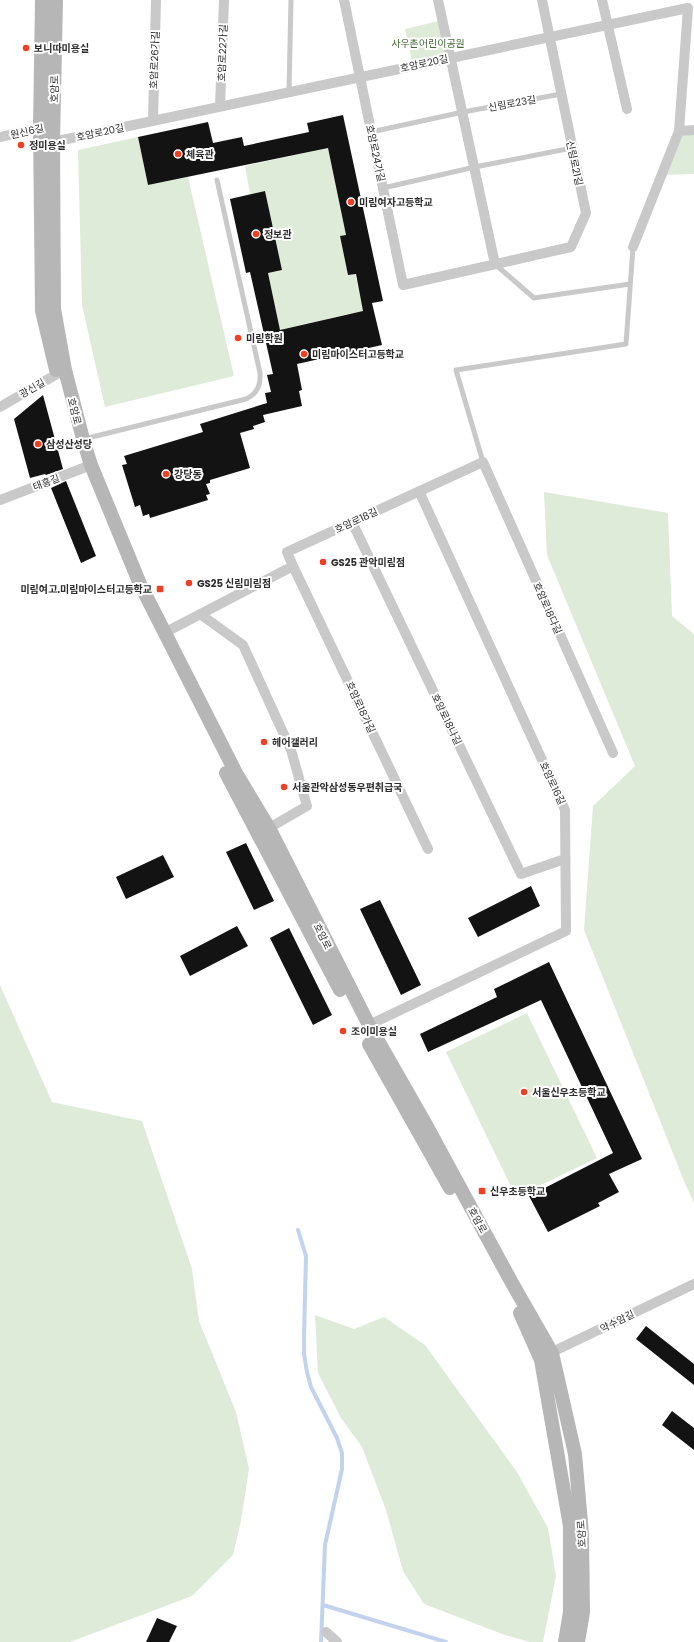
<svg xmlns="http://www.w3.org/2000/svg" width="694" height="1642" font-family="Poppins,'Noto Sans KR',sans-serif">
<rect width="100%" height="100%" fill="#fff"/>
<path fill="#deebd8" d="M443,20L451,58L413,66L405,29Z
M694,130V174L661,175L679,131Z
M138,137L148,185L188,177L234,376L105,407L82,305L78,150Z
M327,142L346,235L340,236L348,275L355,274L364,313L348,314L280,330L268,273L282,270L265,191L250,194L245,166L314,151L313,145Z
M544,492L668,513L672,616L694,634V1203L684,1181L584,930L593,806L635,766L547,555Z
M0,985L52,1102L142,1121L192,1269L199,1321L236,1412L249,1469L241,1521L233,1555L192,1596L70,1642H0Z
M527,1013L597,1158L516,1197L446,1052Z
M315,1315L354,1329L384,1317L425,1345L517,1472L548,1528L556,1576L543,1642H530L505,1635L424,1604L403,1571L386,1510L362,1447L341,1418L318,1373Z"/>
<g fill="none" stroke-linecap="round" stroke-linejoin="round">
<path stroke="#c2d3ed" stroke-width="4" d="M298,1230L306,1256L304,1337V1354L307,1372L311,1387L337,1438L342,1453V1469L325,1545L321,1642
M323,1605L446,1642"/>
</g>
<path fill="#131313" d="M343,115L383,301L372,303L382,345L297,364L302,390L299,391L302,406L263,415L265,422L253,426L254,429L240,433L250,468L210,480V483L206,484L210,494L206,495L208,500L150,518L149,514L143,516L140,505L135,507L122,465L127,464L124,456L203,432L200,424L267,403L265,393L271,392L267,375L273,374L250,272L246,273L230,199L265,191L282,270L268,273L280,330L363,311L356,274L348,275L340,236L346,235L328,148L148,185L138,137L208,122L213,143L242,137L244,146L309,132L307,123Z
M43,395L63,469L46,475L45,474L30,478L14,419Z
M66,481L96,556L81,563L51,488Z
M246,843L274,901L254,910L226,852Z
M163,855L174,877L126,899L116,877Z
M531,886L540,906L478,937L468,918Z
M380,900L421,985L401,995L360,909Z
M237,926L248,946L190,976L180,956Z
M289,928L332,1015L313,1025L270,938Z
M549,962L642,1159L609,1174L619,1192L598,1203L600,1206L548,1232L529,1196L613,1153L541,1000L428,1052L420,1034L497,997L494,989Z
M646,1326L694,1364V1385L636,1339Z
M672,1411L694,1428V1450L662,1425Z
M157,1618L177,1626L169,1642H146Z"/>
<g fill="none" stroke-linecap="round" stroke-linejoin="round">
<path stroke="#c9c9c9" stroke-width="5" d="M289,92L291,0
M371,132L463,112L561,94
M383,188L475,167L572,148
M496,265L534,298L630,284
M84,439L246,399C257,394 261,385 260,373L217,180
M483,462L456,370L626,344L633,247"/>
<path stroke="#c9c9c9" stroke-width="10" d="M344,0L403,285L571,247L586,213L542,0
M438,0L495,264
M602,0L627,109
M220,106L224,0
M153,121L156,0
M679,131L694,130
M0,137L45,127
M53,142L688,8L679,131L633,247
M0,407L64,370
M0,500L91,465
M352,522L521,874L565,859
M293,566L428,849
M200,614L243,645L291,750L307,806L269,828
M166,632L293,566L287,552L483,462L613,753
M369,1025L566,931L565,810L419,491
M546,1355L694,1284
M326,1632L337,1642"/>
<path stroke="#b6b6b6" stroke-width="14" d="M42,0L40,128L42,311L56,370
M56,0L53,142L54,309L65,370L83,439L91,465L140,584L236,773L269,828L369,1025L425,1123L512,1283L552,1353L575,1454L582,1534L583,1612L578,1642
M226,773L340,990
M369,1044L450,1188
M520,1313L541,1360L570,1526V1612L565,1642"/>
</g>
<g fill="#f03f21" stroke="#fff" stroke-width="1.5">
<circle cx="26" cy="48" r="4"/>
<circle cx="21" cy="145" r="4"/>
<circle cx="178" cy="154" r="4"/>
<circle cx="351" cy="202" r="4"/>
<circle cx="256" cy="234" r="4"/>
<circle cx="238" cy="338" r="4"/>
<circle cx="304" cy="354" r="4"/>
<circle cx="38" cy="444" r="4"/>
<circle cx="166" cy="474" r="4"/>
<circle cx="323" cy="562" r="4"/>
<circle cx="189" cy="583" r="4"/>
<rect x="156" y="585" width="8" height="8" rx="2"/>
<circle cx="264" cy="742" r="4"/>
<circle cx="284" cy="787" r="4"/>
<circle cx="343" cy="1031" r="4"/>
<circle cx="524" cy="1092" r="4"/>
<rect x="478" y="1187" width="8" height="8" rx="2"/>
</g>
<g text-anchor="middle" stroke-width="4" stroke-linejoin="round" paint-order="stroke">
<g font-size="10" fill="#446a37" stroke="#fff">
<text x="428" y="47">사우촌어린이공원</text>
</g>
<g font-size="10" font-weight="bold" fill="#2c2c2c" stroke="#fff" text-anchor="start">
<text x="34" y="52">보니따미용실</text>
<text x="29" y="149">정미용실</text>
<text x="186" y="158">체육관</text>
<text x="359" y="206">미림여자고등학교</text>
<text x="264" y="238">정보관</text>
<text x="246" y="342">미림학원</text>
<text x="312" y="358">미림마이스터고등학교</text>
<text x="46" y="448">삼성산성당</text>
<text x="174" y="478">강당동</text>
<text x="331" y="566">GS25 관악미림점</text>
<text x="197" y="587">GS25 신림미림점</text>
<text x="152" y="593" text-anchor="end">미림여고.미림마이스터고등학교</text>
<text x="272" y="746">헤어갤러리</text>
<text x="292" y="791">서울관악삼성동우편취급국</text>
<text x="351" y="1035">조이미용실</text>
<text x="532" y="1096">서울신우초등학교</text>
<text x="490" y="1195">신우초등학교</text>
</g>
<g font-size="10" fill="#2c2c2c" stroke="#fff">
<text transform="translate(222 53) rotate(-88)" y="4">호암로22가길</text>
<text transform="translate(154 60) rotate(-88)" y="4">호암로26가길</text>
<text transform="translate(424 63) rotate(-12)" y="4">호암로20길</text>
<text transform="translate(54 89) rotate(-89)" y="4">호암로</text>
<text transform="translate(512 103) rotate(-10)" y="4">신림로23길</text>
<text transform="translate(27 131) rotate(-13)" y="4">원신6길</text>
<text transform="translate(100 132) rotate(-12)" y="4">호암로20길</text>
<text transform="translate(376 153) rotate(78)" y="4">호암로24가길</text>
<text transform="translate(575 163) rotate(78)" y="4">신림로21길</text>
<text transform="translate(32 388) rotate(-30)" y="4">광신길</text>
<text transform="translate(75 411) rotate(75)" y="4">호암로</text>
<text transform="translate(46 482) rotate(-21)" y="4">태흥길</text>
<text transform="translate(356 520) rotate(-25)" y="4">호암로18길</text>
<text transform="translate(548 608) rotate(66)" y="4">호암로18다길</text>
<text transform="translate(361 707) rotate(65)" y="4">호암로18가길</text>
<text transform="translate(447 719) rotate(64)" y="4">호암로18나길</text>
<text transform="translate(553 783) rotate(65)" y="4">호암로16길</text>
<text transform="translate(323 936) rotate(63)" y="4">호암로</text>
<text transform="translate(478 1220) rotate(61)" y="4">호암로</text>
<text transform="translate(617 1321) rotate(-26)" y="4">약수암길</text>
<text transform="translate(581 1534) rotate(-93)" y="4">호암로</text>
</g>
</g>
</svg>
